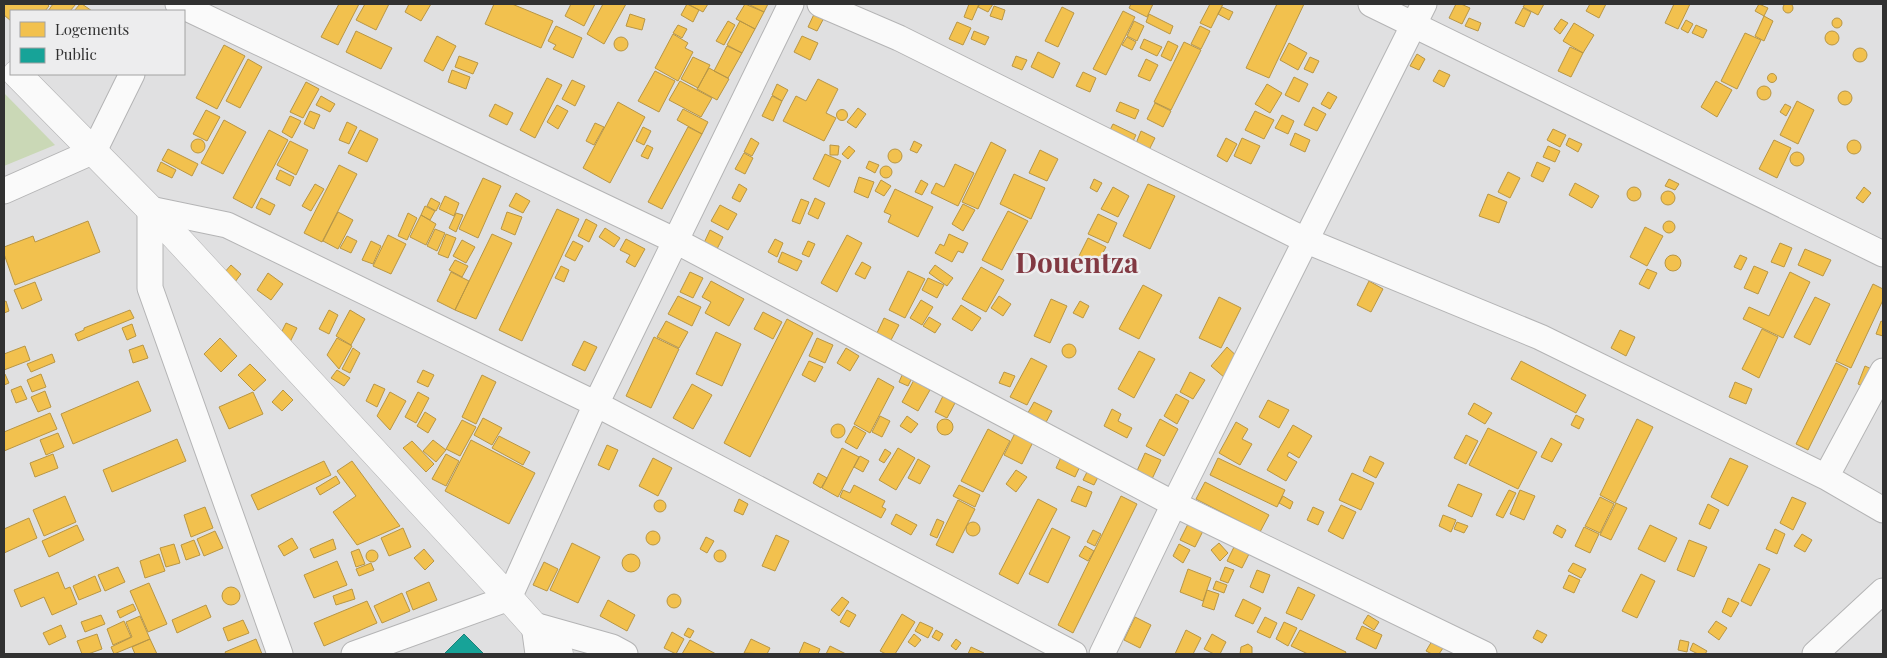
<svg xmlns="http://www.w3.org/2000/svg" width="1887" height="658" font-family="'Playfair Display',serif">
<rect width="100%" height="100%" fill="#e0e0e1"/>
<path fill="#cad8b6" d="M4,93L55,145L4,166Z"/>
<path fill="#f2c14e" stroke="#b89645" d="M1783 8a5 5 0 1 1 10 0a5 5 0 1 1-10 0Z
M4,4H47L49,6L45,11H11V21L4,15Z
M53,4H76L70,11H48Z
M80,4H82L92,11H74Z
M339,4H359L338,45L321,37Z
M365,4H389L376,30L356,20Z
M409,4H431L421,21L405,12Z
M494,4H512L553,21L541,48L485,24Z
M571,4H595L584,26L565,16Z
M603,4H626L604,44L587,34Z
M687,4L699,10L693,22L681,15Z
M688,4H708L703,12Z
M745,4L764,12L755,29L736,19Z
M748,4H768L764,12Z
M969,4H979L972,20L964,17Z
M980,4H993L988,12L978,7Z
M1131,4H1153L1147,17L1129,8Z
M1210,4H1223L1211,28L1200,23Z
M1277,4H1304L1269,78L1246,68Z
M1456,4H1461L1470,8L1462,24L1449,18Z
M1525,4H1544L1538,15L1523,7Z
M1590,4H1606L1599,18L1586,11Z
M1674,4H1690L1678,29L1665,23Z
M1759,4L1768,8L1764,16L1755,11Z
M994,6L1005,10L1002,20L990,16Z
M1062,7L1074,13L1058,47L1045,41Z
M1222,7L1233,12L1229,20L1218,14Z
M1523,8L1531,12L1524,27L1515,23Z
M1123,11L1135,17L1106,75L1093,69Z
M815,12L825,16L817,31L808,27Z
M630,14L645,19L642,30L626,26Z
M1149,14L1173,26L1170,34L1146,22Z
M1764,16L1773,21L1764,41L1755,36Z
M1469,18L1481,23L1478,31L1465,26Z
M1832 23a5 5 0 1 1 10 0a5 5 0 1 1-10 0Z
M1561,19L1568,23L1560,34L1554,29Z
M1686,20L1693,24L1688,33L1681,29Z
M728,21L735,25L724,45L716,41Z
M740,21L755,29L742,53L727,45Z
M1134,21L1144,26L1137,41L1127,36Z
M957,22L971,28L963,45L949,39Z
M1574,23L1594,35L1583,53L1563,41Z
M678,25L687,29L682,38L673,33Z
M1696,25L1707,30L1703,38L1692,33Z
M556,26L582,38L573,58L553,49L556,45L548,41Z
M1200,26L1210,31L1201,49L1191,44Z
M1825 38a7 7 0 1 1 14 0a7 7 0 1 1-14 0Z
M356,31L392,48L381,69L346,52Z
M974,31L989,37L985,45L971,39Z
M1745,33L1761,40L1737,89L1721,81Z
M673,34L688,43L685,48L693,52L678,81L655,68Z
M437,36L456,46L443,71L424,61Z
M802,36L818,43L810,60L794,52Z
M1127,37L1136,42L1132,50L1122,45Z
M614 44a7 7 0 1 1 14 0a7 7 0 1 1-14 0Z
M1144,39L1162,47L1157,56L1140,48Z
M1168,41L1178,46L1171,61L1161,56Z
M1184,42L1201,50L1171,110L1154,102Z
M1289,43L1307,53L1298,70L1280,60Z
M224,45L245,56L217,109L196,98Z
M727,46L742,53L728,78L714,71Z
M1570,47L1583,53L1571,77L1558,71Z
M1853 55a7 7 0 1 1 14 0a7 7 0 1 1-14 0Z
M1038,52L1060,63L1053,78L1031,67Z
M1417,54L1425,59L1419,70L1410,66Z
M459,56L478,63L473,74L455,67Z
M1016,56L1027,60L1022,70L1012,66Z
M693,57L710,65L698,88L681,79Z
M1310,57L1319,61L1313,73L1304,69Z
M248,59L262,67L240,108L226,101Z
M1146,59L1158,65L1150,81L1138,76Z
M709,68L729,79L717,100L697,89Z
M452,70L470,77L466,89L448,82Z
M1439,70L1450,75L1444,87L1433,81Z
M655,71L675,81L659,112L638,101Z
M1083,72L1096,78L1090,92L1076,86Z
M1767.5 78a4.5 4.5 0 1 1 9 0a4.5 4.5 0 1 1-9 0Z
M1294,77L1308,84L1299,102L1285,95Z
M547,78L562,85L535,138L520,130Z
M818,79L838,89L826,113L836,118L824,141L783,121L796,96L806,101Z
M572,80L585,86L575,106L562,99Z
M680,81L712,98L701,117L669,100Z
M1716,81L1732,90L1717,117L1701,107Z
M306,82L319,89L303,118L290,112Z
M777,84L788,90L782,101L772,95Z
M1267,84L1282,93L1270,113L1255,104Z
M1757 93a7 7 0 1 1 14 0a7 7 0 1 1-14 0Z
M1838 98a7 7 0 1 1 14 0a7 7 0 1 1-14 0Z
M1328,92L1337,97L1330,109L1321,104Z
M321,96L335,104L330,112L316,105Z
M772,96L782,101L773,121L762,116Z
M1797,101L1814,110L1798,144L1780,135Z
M618,102L645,117L610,183L583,168Z
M1120,102L1139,110L1135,119L1116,111Z
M1155,103L1171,111L1163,127L1147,119Z
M495,104L513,113L507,125L489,116Z
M1785,104L1791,107L1786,116L1780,112Z
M557,105L568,111L558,129L547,122Z
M1313,107L1326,114L1317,131L1304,125Z
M858,108L866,114L856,128L847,122Z
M683,109L708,122L702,134L677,120Z
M836.5 115a5.5 5.5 0 1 1 11 0a5.5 5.5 0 1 1-11 0Z
M206,110L220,117L207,141L193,134Z
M310,111L320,115L314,129L304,124Z
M1255,111L1274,120L1264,139L1245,130Z
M1282,115L1294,121L1288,134L1275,128Z
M290,116L301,121L292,138L282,132Z
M224,120L246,132L223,174L201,163Z
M347,122L357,127L349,144L339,140Z
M595,123L604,127L594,145L586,141Z
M1113,124L1136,135L1131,145L1108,134Z
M643,127L651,131L644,145L636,141Z
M688,127L702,134L662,209L648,202Z
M1553,129L1566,135L1560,147L1547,140Z
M269,130L288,140L252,208L233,198Z
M360,130L378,139L367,162L348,153Z
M1141,131L1155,138L1148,152L1135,146Z
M1295,133L1310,140L1305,152L1290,145Z
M751,138L759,143L752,156L744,152Z
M1226,138L1237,144L1227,162L1217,156Z
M1242,138L1260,146L1251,164L1234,156Z
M1569,138L1582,144L1578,152L1566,145Z
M191 146a7 7 0 1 1 14 0a7 7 0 1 1-14 0Z
M1774,140L1791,148L1777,178L1759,169Z
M1847 147a7 7 0 1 1 14 0a7 7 0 1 1-14 0Z
M290,141L308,150L296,175L277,165Z
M914,141L922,145L917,153L910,150Z
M991,142L1006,150L978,209L962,202Z
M647,145L653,148L648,159L641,156Z
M830,145L839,146L838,155H830Z
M849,146L855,151L848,159L842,154Z
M1548,146L1560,151L1555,162L1543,157Z
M168,149L198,164L192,176L162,160Z
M888 156a7 7 0 1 1 14 0a7 7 0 1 1-14 0Z
M1040,150L1058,159L1047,181L1029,173Z
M1790 159a7 7 0 1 1 14 0a7 7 0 1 1-14 0Z
M744,153L753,158L745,174L735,169Z
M825,154L841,161L829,187L813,179Z
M869,161L879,165L875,173L866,168Z
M161,162L176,170L172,178L157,171Z
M1537,162L1550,168L1543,182L1531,176Z
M955,164L974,173L958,206L931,193L936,183L944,187Z
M339,165L357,174L322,242L304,233Z
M880 172a6 6 0 1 1 12 0a6 6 0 1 1-12 0Z
M280,170L294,177L290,186L276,179Z
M1508,172L1520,178L1510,198L1498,192Z
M1014,174L1045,188L1031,219L1000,204Z
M859,177L874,182L868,198L854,192Z
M483,178L501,186L478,238L459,229Z
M1094,179L1102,183L1097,192L1090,188Z
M1669,179L1679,184L1675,190L1665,186Z
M881,180L891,186L884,196L875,191Z
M921,180L928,184L922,195L915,192Z
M1575,183L1599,196L1592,208L1569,195Z
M315,184L324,189L311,211L302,206Z
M739,184L747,189L740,202L732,198Z
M1148,184L1175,196L1150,249L1123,236Z
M1627 194a7 7 0 1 1 14 0a7 7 0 1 1-14 0Z
M1113,187L1129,196L1118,217L1101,209Z
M1864,187L1871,193L1863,203L1856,198Z
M895,189L933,207L918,237L888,222L891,215L884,212Z
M1661 198a7 7 0 1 1 14 0a7 7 0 1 1-14 0Z
M516,193L530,201L523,213L509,206Z
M1488,194L1507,202L1499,223L1479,216Z
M445,196L459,203L454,216L439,209Z
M261,198L275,205L270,215L256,208Z
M431,198L440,203L436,211L427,206Z
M815,198L825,203L818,219L808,214Z
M801,199L809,202L800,224L792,221Z
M963,204L975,210L963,231L952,224Z
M720,205L737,214L728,230L711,221Z
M425,206L435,211L430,220L421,215Z
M557,209L579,219L522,341L499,330Z
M1008,211L1028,221L1002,270L982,260Z
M338,212L353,220L338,249L323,241Z
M507,212L522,217L515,235L501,229Z
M408,213L417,218L407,240L398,236Z
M456,213L463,215L456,232L449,228Z
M1098,214L1117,223L1108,243L1088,234Z
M421,215L436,224L426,245L410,237Z
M586,219L597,225L589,242L578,236Z
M1663 227a6 6 0 1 1 12 0a6 6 0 1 1-12 0Z
M88,221L100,252L15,285L4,254V247L33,236L35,242Z
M1645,227L1663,236L1647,266L1630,257Z
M605,228L620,238L614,247L599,237Z
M435,229L445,233L437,251L427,246Z
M710,230L723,237L717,249L704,243Z
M446,234L456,238L448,258L438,254Z
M492,234L512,243L476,319L455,310Z
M949,234L968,243L963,253L958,251L952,262L935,253L940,244L944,246Z
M388,235L406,244L391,274L373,266Z
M847,235L862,243L837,292L821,283Z
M347,236L357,241L351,253L340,248Z
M1088,238L1106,247L1097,264L1079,256Z
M626,239L645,249L635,267L626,262L630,255L620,250Z
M775,239L783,243L777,257L768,252Z
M462,240L475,247L466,263L453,256Z
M371,241L381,246L373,264L362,260Z
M573,241L583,246L575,261L565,256Z
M808,241L815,244L809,257L802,254Z
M1780,243L1792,248L1784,267L1771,262Z
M1805,249L1831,260L1823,276L1798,265Z
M782,252L802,261L797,271L778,262Z
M1740,255L1747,258L1741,270L1734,267Z
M1665 263a8 8 0 1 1 16 0a8 8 0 1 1-16 0Z
M455,260L468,266L462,277L449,270Z
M862,262L871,267L865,279L855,274Z
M231,265L241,274L235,282L224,273Z
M935,265L953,278L947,286L929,273Z
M561,266L569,270L564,282L555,278Z
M1754,266L1768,272L1758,294L1744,288Z
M981,267L1004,280L986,312L962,299Z
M1647,269L1657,273L1649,289L1639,284Z
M908,271L925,279L905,318L889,310Z
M451,272L469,281L455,310L437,301Z
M690,272L703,278L693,298L680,292Z
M1790,272L1810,282L1783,338L1743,319L1749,307L1769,316Z
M268,273L283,284L271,300L257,290Z
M928,278L944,285L937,298L922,290Z
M711,281L744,299L729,326L705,313L711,302L702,297Z
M1369,281L1383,289L1371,312L1357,305Z
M35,282L42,300L22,309L14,290Z
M1873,284L1883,289V300L1851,368L1836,361Z
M1143,285L1162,295L1139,339L1119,329Z
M678,296L701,307L692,326L668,314Z
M999,296L1011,304L1003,316L991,308Z
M1219,297L1241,308L1221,348L1199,338Z
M1815,297L1830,304L1810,345L1794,337Z
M1051,299L1067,306L1050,343L1034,336Z
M921,300L933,307L922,325L910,318Z
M6,301L9,311L4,313V302Z
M1080,301L1089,306L1083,318L1073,313Z
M961,305L981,318L972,331L952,319Z
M130,310L134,318L78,341L75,334L84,330V328Z
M329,310L338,315L329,334L319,329Z
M350,310L365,319L351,345L336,336Z
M763,312L782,322L773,339L754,329Z
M929,317L941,324L935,333L923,326Z
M884,318L899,325L891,340L877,333Z
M787,319L813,333L750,457L724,443Z
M666,321L688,332L679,348L657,337Z
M1881,321L1883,322V336L1876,334Z
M286,323L297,328L289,344L278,339Z
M132,324L136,336L127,340L122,328Z
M1762,329L1778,337L1759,378L1742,369Z
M1620,330L1635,337L1626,356L1611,348Z
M716,332L741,344L722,386L696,374Z
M654,337L679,349L651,408L626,396Z
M220,338L237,356L221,372L204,354Z
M337,338L352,346L339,369L327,355Z
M817,338L833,345L825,363L809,356Z
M584,341L597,347L585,371L572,365Z
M1062 351a7 7 0 1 1 14 0a7 7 0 1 1-14 0Z
M143,345L148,358L133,363L129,350Z
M25,346L30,360L4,370V354Z
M1227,347L1241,360L1225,378L1211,366Z
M353,348L360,353L350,373L342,369Z
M846,348L859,356L850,371L837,363Z
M1139,351L1155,359L1134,398L1118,389Z
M52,354L55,362L31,372L27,364Z
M1031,358L1047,366L1027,405L1010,397Z
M809,361L823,367L815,382L802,375Z
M1521,361L1586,395L1576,413L1511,379Z
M1836,363L1848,369L1808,450L1796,444Z
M250,364L266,380L254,391L238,375Z
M1865,366L1876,371L1869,389L1858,384Z
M337,370L350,378L344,386L331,378Z
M423,370L434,375L428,387L417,382Z
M1004,372L1015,376L1010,387L999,383Z
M1190,372L1205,380L1193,399L1180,392Z
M903,373L912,378L908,386L899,382Z
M4,374H5L9,383L4,385Z
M41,374L46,387L32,392L27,380Z
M482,375L496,382L476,424L462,417Z
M878,378L894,387L870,433L854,424Z
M914,380L930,390L918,411L902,402Z
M138,381L151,411L73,444L61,414Z
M1735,382L1752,389L1746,404L1729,397Z
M374,384L385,389L377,407L366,401Z
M692,384L712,395L693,429L673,418Z
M21,386L27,399L16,403L11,390Z
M283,390L293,400L282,411L272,402Z
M45,391L51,407L38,412L31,397Z
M253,392L263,414L229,429L219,407Z
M390,392L406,401L390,430L377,416Z
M418,392L429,398L416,423L405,417Z
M1176,394L1189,401L1177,424L1164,416Z
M943,396L955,403L947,418L935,412Z
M1268,400L1289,410L1279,428L1259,417Z
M1034,402L1052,411L1043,428L1025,418Z
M1474,403L1492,413L1485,424L1468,414Z
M1112,409L1121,414L1118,421L1132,428L1127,438L1104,426Z
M425,412L436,419L428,433L417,426Z
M50,413L57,429L4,451V432Z
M1576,415L1584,419L1579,429L1571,425Z
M880,416L890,421L882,437L872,432Z
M907,416L918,424L911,433L900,426Z
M483,418L502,428L492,445L474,435Z
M1160,419L1178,429L1164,456L1146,446Z
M1637,419L1653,427L1615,503L1600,495Z
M937 427a8 8 0 1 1 16 0a8 8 0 1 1-16 0Z
M462,420L476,427L460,456L446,449Z
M1236,422L1248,429L1242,439L1252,444L1240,465L1219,453Z
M831 431a7 7 0 1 1 14 0a7 7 0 1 1-14 0Z
M1293,425L1312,436L1299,458L1289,452L1287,456L1297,462L1286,481L1267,470Z
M854,426L866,433L857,449L845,442Z
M1488,428L1537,452L1518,489L1469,465Z
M988,429L1010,441L983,492L961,481Z
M58,433L64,447L46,455L40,440Z
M1015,433L1033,442L1022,464L1004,455Z
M1466,435L1478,441L1466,464L1454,458Z
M499,436L530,452L523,465L492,448Z
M1551,438L1562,444L1552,462L1541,457Z
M177,439L186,461L112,492L103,470Z
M433,440L446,450L436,462L423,451Z
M471,440L535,473L509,524L445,491Z
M412,441L434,464L426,472L403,448Z
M607,445L618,450L609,470L598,465Z
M842,448L859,457L838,497L822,488Z
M898,448L915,458L896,490L879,480Z
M885,449L891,453L884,463L879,460Z
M1145,453L1161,460L1152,479L1136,473Z
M53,454L58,468L35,477L30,463Z
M446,454L459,461L446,486L432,479Z
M1062,455L1081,464L1075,477L1056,468Z
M860,456L869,461L863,472L854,467Z
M1370,456L1384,463L1376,478L1363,471Z
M653,458L672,468L658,496L639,486Z
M1218,458L1285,490L1277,507L1210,475Z
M1730,458L1748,466L1728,506L1711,497Z
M918,459L930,466L920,484L908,478Z
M324,461L331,475L258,510L251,495Z
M352,461L400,526L357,545L333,512L356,496L337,471Z
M1089,468L1100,473L1094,485L1083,480Z
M1016,470L1027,477L1016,492L1006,484Z
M818,473L827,478L821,488L813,483Z
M1352,473L1374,483L1361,510L1339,500Z
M336,476L340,483L320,495L316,488Z
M1205,482L1269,515L1260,532L1196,499Z
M1458,484L1482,494L1472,517L1448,506Z
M854,485L885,501L882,507L886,509L881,518L840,497L843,490L850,493Z
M959,485L980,495L975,507L953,496Z
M1078,486L1092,492L1086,507L1071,501Z
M1509,490L1516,493L1503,518L1496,515Z
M1520,490L1535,496L1524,520L1510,514Z
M65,496L76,522L44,536L33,510Z
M1121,496L1137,504L1073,633L1058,625Z
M1283,496L1293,502L1290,509L1279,503Z
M1600,497L1614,504L1600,533L1585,526Z
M1792,497L1806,503L1793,530L1780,523Z
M739,499L748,504L743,515L734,511Z
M1038,499L1057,509L1018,584L999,574Z
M958,500L975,509L953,553L936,545Z
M654 506a6 6 0 1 1 12 0a6 6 0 1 1-12 0Z
M1616,503L1627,508L1611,540L1600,535Z
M1708,504L1719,510L1710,529L1699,524Z
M1341,505L1356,512L1343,539L1328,531Z
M205,507L213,528L191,537L184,515Z
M1313,507L1324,512L1318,525L1307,520Z
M896,514L917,525L911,535L891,524Z
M1443,515L1456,520L1451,532L1439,526Z
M29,518L37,538L4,553V529Z
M937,519L944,522L937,538L930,535Z
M1457,522L1468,526L1464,533L1454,529Z
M966 529a7 7 0 1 1 14 0a7 7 0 1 1-14 0Z
M1188,524L1203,531L1195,547L1180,540Z
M77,525L84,540L49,557L42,541Z
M1557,525L1566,530L1562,538L1553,533Z
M1650,525L1677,538L1665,562L1638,549Z
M1584,527L1599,534L1590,553L1575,546Z
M403,528L411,547L389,556L381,538Z
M1052,528L1070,537L1048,583L1029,574Z
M1775,529L1785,534L1777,554L1766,549Z
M1093,530L1101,534L1095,546L1087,542Z
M646 538a7 7 0 1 1 14 0a7 7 0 1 1-14 0Z
M215,531L223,548L204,556L197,539Z
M1802,534L1812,540L1805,552L1794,546Z
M776,535L789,541L775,571L762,566Z
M706,537L714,541L707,553L700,549Z
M292,538L298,548L284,556L278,546Z
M333,539L336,549L314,558L310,549Z
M194,540L200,555L186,560L181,545Z
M1689,540L1707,547L1694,577L1677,570Z
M572,543L600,557L578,603L550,590Z
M1219,543L1228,553L1220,561L1211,550Z
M174,544L180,563L166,567L160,548Z
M1179,544L1190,550L1183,563L1173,556Z
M1085,546L1094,551L1088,561L1079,556Z
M1234,547L1249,554L1242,568L1227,561Z
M359,549L365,564L356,567L351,552Z
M424,549L434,561L425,570L414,558Z
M714 556a6 6 0 1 1 12 0a6 6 0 1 1-12 0Z
M366 556a6 6 0 1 1 12 0a6 6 0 1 1-12 0Z
M159,554L165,571L145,578L140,561Z
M622 563a9 9 0 1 1 18 0a9 9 0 1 1-18 0Z
M337,561L347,585L314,598L304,575Z
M544,562L558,569L547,591L533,585Z
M371,563L374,570L359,576L356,569Z
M1573,563L1586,569L1581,578L1568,571Z
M1759,564L1770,569L1751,606L1741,601Z
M118,567L125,582L105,591L98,575Z
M1225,567L1234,570L1228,583L1220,580Z
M1188,569L1211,578L1203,601L1180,592Z
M1257,570L1270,575L1263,593L1250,587Z
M58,572L65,589L70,587L77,604L52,615L44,597L21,607L14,590Z
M1641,574L1655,581L1637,618L1622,611Z
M1569,575L1580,580L1574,593L1563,588Z
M95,576L101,591L79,600L73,586Z
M1216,581L1227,585L1224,593L1213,589Z
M429,582L437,600L413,610L406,592Z
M149,583L167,624L148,632L130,591Z
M1298,587L1315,595L1302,620L1286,613Z
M222 596a9 9 0 1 1 18 0a9 9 0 1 1-18 0Z
M352,589L355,599L336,605L333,596Z
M1207,590L1219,594L1214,610L1202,606Z
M402,593L410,611L382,623L374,606Z
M667 601a7 7 0 1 1 14 0a7 7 0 1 1-14 0Z
M842,597L849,602L839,616L831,610Z
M1728,598L1739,603L1731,617L1722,612Z
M1243,599L1261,608L1253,624L1235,616Z
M608,600L635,615L627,631L600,616Z
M367,601L377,623L324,646L314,623Z
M133,604L136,610L120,618L117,611Z
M206,605L211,617L177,633L172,620Z
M847,610L856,615L849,627L840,622Z
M902,614L915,622L895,654H886L880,651Z
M101,615L105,624L85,632L81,622Z
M1368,615L1379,622L1374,630L1363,623Z
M140,616L150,639L114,654L111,647L132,637L126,622Z
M1135,617L1151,625L1140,648L1124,640Z
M1265,617L1277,623L1270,638L1257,632Z
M243,620L249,633L228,641L223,628Z
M124,621L131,637L113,645L107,629Z
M1716,621L1727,628L1719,640L1708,632Z
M920,622L933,628L928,638L915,631Z
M1284,622L1297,628L1288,646L1276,639Z
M61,625L66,637L49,645L43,633Z
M1362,626L1382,635L1376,649L1356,639Z
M688,628L694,631L690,638L684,635Z
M936,630L943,634L939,641L932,637Z
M1186,630L1201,638L1193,654H1175Z
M1300,630L1346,652L1345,654H1308L1291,646Z
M1537,630L1547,635L1542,643L1533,638Z
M672,632L684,639L676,654L664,648Z
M97,634L102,649L88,654H82L77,641Z
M914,634L921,640L915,647L908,642Z
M1212,634L1226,642L1220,654H1214L1204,649Z
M150,639L157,654H135L132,647Z
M256,639L262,654H226L225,652Z
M751,639L770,648L767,654L744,653Z
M956,639L961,643L956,650L951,646Z
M690,640L716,654H682Z
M1680,640L1689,642L1687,652L1678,650Z
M1432,641L1443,648L1439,654H1432L1426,651Z
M804,642L820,649L818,654H799Z
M1693,643L1707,651L1705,654H1698L1690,650Z
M1248,644L1252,647V654H1240L1241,647Z
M830,646L846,654H826Z
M971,647L984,653V654H968Z"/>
<path fill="#17a398" stroke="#1f8179" d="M464,634L484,654H444Z"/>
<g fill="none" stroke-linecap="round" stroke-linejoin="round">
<g stroke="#b4b4b5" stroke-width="27">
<path id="minor" d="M178,4L676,241L1174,504L1484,654
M820,4L899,38L1307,241L1540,337L1826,477L1883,510
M1371,4L1883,254
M4,191L94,151L132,74
M1826,477L1883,371
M280,654L150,288V209L227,225L596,404L1074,654
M354,654L509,598L596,404L791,4
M538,654L534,625L612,647L625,654
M1102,654L1174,504L1424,4
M1815,654L1883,591"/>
</g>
<g stroke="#b4b4b5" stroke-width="29">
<path id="major" d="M17,74L150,209L509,598L559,654"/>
</g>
<use href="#minor" stroke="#fafafa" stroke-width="25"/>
<use href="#major" stroke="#fafafa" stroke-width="28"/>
</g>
<g text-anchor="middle" stroke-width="5" stroke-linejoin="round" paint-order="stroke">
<g font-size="28" font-weight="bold" fill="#823942" stroke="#ededee">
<text x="1077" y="273">Douentza</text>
</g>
</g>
<rect width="1887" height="658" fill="none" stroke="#313131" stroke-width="10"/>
<rect x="10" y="10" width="175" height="65" fill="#ededee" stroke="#a2a2a2"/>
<rect x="20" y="22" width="25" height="15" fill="#f2c14e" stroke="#a2a2a2"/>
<text x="55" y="35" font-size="15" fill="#313131">Logements</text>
<rect x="20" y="48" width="25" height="15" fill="#17a398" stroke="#a2a2a2"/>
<text x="55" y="60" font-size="15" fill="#313131">Public</text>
</svg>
